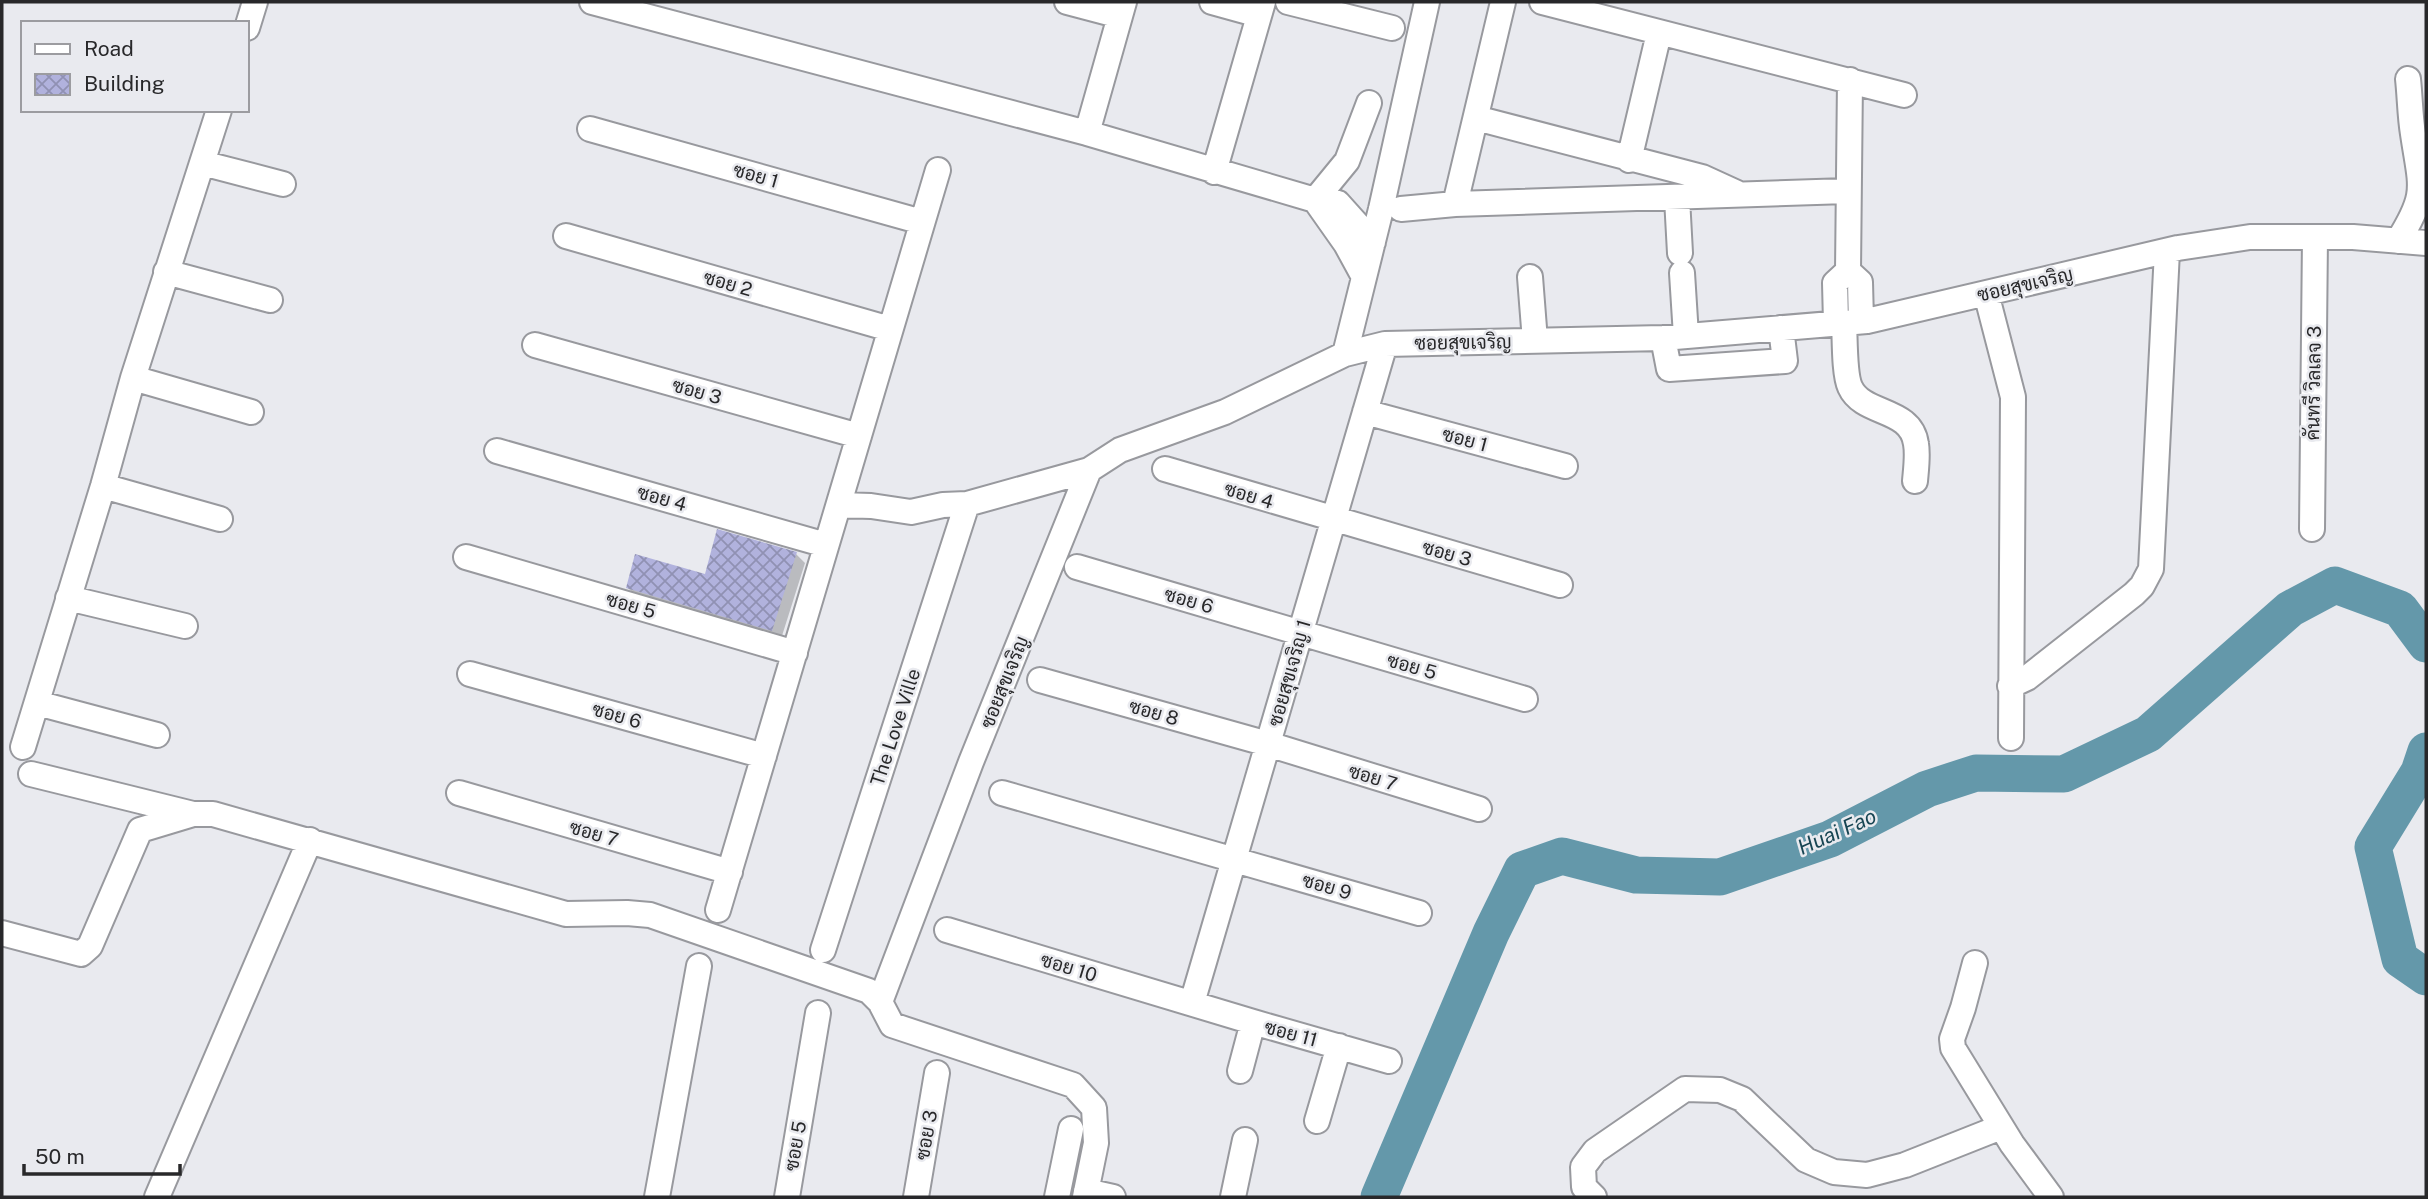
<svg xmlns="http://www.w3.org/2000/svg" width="2428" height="1199" font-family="'Public Sans',Sarabun,sans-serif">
<defs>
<pattern id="building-cross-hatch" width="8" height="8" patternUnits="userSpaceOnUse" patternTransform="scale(1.75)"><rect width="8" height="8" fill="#b1b2dd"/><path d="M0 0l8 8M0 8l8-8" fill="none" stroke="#9091b3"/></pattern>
</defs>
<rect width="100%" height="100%" fill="#e9eaef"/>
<path fill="#0003" d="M796,554L805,563L781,639L637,597L628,588L706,576Z"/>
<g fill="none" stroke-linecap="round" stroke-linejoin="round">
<path stroke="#6498aa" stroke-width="37" d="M2426,751L2419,772L2373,847L2400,959L2426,977
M1379,1197L1491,933L1522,870L1562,856L1636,875L1720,877L1830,839L1927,789L1976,773L2064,774L2148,734L2290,609L2335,585L2400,609L2426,644"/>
</g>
<path fill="url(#building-cross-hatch)" d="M717,529L797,552L772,631L626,588L635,554L705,574Z"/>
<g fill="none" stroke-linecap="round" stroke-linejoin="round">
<g stroke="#98999e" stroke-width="28">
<path id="minor" d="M592,2L1087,133L1315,200L1347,161L1369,103
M1067,2L1120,16
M1212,2L1259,15
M1288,2L1392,28
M1542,2L1904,95
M247,28L255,2
M1476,118L1702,177L1737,193
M590,129L922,222
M1087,133L1124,2
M1629,160L1659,33
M202,163L283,184
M1214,172L1263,2
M1677,198L1680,253
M1315,200L1346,244L1364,277
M1315,200L1338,203L1373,242
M1455,204L1503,2
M1401,209L1455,204L1847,191
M566,236L890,329
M2398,241C2428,193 2421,188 2413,134C2410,116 2410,97 2408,79
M1848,271L1860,282L1861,321
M166,272L270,300
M1682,273L1686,336
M1530,277L1535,341
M1986,293L2013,397L2011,738
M1844,322C1845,338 1844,374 1850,387C1863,416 1911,407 1916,444C1918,455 1916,469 1915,481
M1836,323L1835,283L1848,271L1850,80
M1663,338L1669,369L1785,361L1781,328
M535,345L859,436
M1345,354L1381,209L1427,2
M133,378L251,412
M1365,412L1565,466
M497,451L826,545
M1165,469L1560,585
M103,486L220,519
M839,505L871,506L911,512L943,505L967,504L1089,470
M2312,529L2315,237
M466,557L795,653
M1077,567L1525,699
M68,598L185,626
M470,674L764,756
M1040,680L1268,744L1479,809
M2010,686L2027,678L2134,594L2142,586L2151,569L2167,251
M37,703L157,735
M23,747L103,486L133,378L219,110
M31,774L193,814
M459,793L730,872
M1002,793L1419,913
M718,910L938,170
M947,930L1253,1022L1389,1061
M2,933L81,954L90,946L140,830L193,814H213L566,914L627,913L650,915L869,991L880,1002L892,1025L1073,1085L1094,1108L1096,1143L1085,1197
M823,950L967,504
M1975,963L1963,1008L1952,1039L1953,1048L2012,1144L2051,1197
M880,1002L971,762L1089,470L1120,450L1225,412L1345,354L1385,344L1663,338L1867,321L2178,248L2250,237H2353L2426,243
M1192,1003L1385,344
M1240,1071L1253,1022
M1317,1121L1339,1046
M1086,1191L1113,1197
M157,1197L310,840
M657,1197L699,966
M787,1197L818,1013
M916,1197L937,1073
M1057,1197L1071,1129
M1233,1197L1245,1140
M1594,1197L1584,1187L1583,1167L1595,1151L1685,1089L1720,1090L1742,1099L1806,1160L1834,1172L1867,1175L1905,1165L2001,1127"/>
</g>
<use href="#minor" stroke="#fff" stroke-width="24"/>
</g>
<g text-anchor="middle" stroke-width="5" stroke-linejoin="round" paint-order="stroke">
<g font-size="19" fill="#28282a" stroke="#e9eaef">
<text transform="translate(756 175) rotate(16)" y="7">ซอย 1</text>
<text transform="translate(728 283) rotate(16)" y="7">ซอย 2</text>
<text transform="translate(2025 284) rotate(-13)" y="7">ซอยสุขเจริญ</text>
<text transform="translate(1463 342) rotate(-1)" y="7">ซอยสุขเจริญ</text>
<text transform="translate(2313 383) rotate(-89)" y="7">คันทรี วิลเลจ 3</text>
<text transform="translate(697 391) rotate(16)" y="7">ซอย 3</text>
<text transform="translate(1465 439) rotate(15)" y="7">ซอย 1</text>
<text transform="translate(1249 495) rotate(17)" y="7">ซอย 4</text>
<text transform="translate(662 498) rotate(16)" y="7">ซอย 4</text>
<text transform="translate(1447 553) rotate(16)" y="7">ซอย 3</text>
<text transform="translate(1189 600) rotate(16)" y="7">ซอย 6</text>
<text transform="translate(631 605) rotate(16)" y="7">ซอย 5</text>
<text transform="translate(1412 666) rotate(16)" y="7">ซอย 5</text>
<text transform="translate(1289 673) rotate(-74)" y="7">ซอยสุขเจริญ 1</text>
<text transform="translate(1004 682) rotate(-68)" y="7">ซอยสุขเจริญ</text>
<text transform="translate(1154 712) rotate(16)" y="7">ซอย 8</text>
<text transform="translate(617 715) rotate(16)" y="7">ซอย 6</text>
<text transform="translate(895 727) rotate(-72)" y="7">The Love Ville</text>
<text transform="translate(1373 777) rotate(17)" y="7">ซอย 7</text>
<text transform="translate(594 833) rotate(16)" y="7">ซอย 7</text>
<text transform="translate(1327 886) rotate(16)" y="7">ซอย 9</text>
<text transform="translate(1069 967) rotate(17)" y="7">ซอย 10</text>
<text transform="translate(1291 1033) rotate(15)" y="7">ซอย 11</text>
<text transform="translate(926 1135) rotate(-80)" y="7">ซอย 3</text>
<text transform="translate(795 1146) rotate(-80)" y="7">ซอย 5</text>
</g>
<g font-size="21" font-style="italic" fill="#174553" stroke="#e9eaef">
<text transform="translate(1837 832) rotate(-24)" y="7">Huai Fao</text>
</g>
</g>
<rect width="2428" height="1199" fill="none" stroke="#28282a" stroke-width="7"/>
<rect x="21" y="21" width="228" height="91" fill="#e9eaef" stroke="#9c9ca0" stroke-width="2"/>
<rect x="35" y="44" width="35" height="10" fill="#ffffff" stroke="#9c9ca0" stroke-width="2"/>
<text x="84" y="56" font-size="21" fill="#28282a">Road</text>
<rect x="35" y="74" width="35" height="21" fill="url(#building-cross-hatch)" stroke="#9c9ca0" stroke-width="2"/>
<text x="84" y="91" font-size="21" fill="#28282a">Building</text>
<path d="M24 1164v10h156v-10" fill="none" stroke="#28282a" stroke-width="3.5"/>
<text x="35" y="1164" font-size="21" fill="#28282a" stroke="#e9eaef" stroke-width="5" paint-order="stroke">50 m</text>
</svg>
